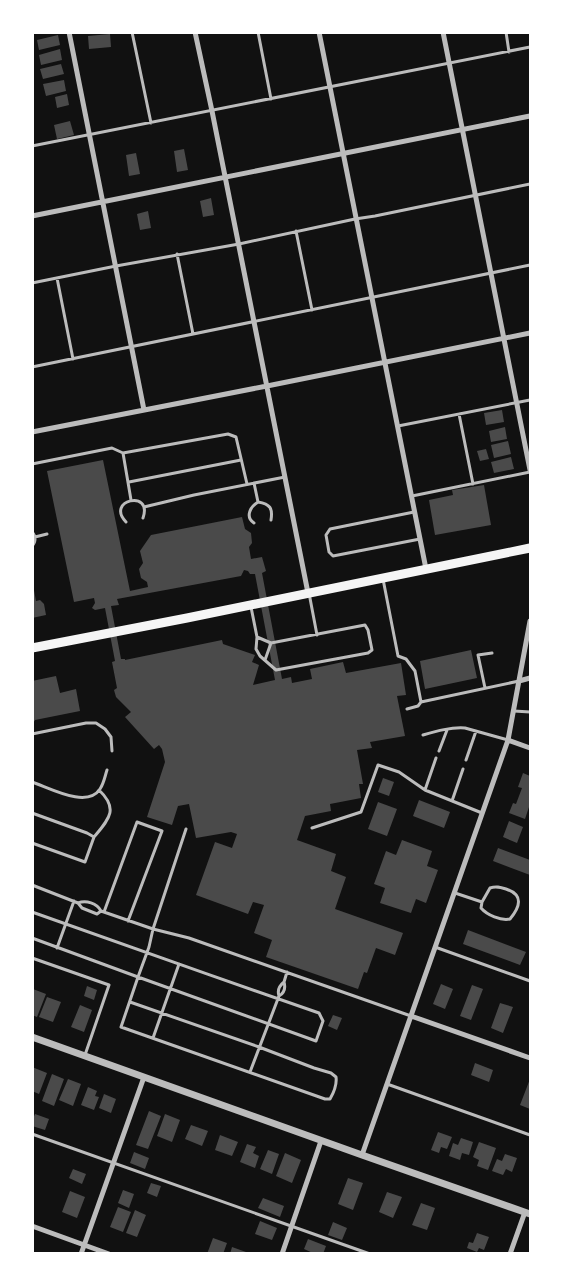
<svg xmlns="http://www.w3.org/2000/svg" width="563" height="1286" font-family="'Exo 2',sans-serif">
<rect width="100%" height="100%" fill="#111"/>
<path fill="#4a4a4a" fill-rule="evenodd" d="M110,34L111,47L89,49L88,36Z
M58,35L60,45L39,50L37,40Z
M60,49L62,60L41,65L39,55Z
M61,64L64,74L43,79L40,69Z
M64,80L66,91L46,96L43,84Z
M67,94L69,105L57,108L55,97Z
M70,121L74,135L57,139L54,125Z
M184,149L188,170L177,172L174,151Z
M136,153L140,174L129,176L126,155Z
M211,198L214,215L203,217L200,201Z
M148,211L151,228L140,230L137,214Z
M502,410L504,422L486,425L484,413Z
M505,427L507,439L491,442L489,431Z
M508,441L511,454L494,458L491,445Z
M486,449L489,459L480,461L477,451Z
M511,457L514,469L494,473L491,462Z
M103,460L130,591L148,587L147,582L141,578L139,569L143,563L140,551L151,535L242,517L245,529L251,533L252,543L249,547L251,559L262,557L266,571L262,573L282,679L291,677L292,683L312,679L310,669L343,662L346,673L401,663L406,695L397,696L405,736L370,742L372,748L357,750L363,784H359L361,798L330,804L331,811L305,816L297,840L336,854L331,871L346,877L335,909L403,933L395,955L376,948L367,973L364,972L358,989L266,957L272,940L254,933L264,905L253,902L248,914L196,895L215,842L232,848L237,834L231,832L196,838L189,804L178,806L172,825L147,817L165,762L162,749L159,745L154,749L125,717L131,712L116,697L114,690L117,688L112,662L115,661L105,608L95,610L92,608L95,603L94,598L74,602L47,471ZM244,570L248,571L250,574H255L275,680L253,685L259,665L252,662L255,655L223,644L222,640L125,660V659H121L111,606L119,605L117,599L241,576Z
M484,485L491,525L435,535L429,500L453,495L452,490Z
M33,585L36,601L40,600L44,604L46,615L32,618V586Z
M471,650L477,678L425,689L420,661Z
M56,676L60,693L76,689L80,711L35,720L32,725V681Z
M523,773L530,776V804L525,819L509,813L513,803L516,804L522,788L518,787Z
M383,778L394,782L389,796L378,792Z
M419,800L450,812L444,828L413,816Z
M378,802L397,809L387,836L368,829Z
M509,821L523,827L517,843L503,837Z
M402,840L432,851L427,866L438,870L426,903L416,899L411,913L380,903L385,888L374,884L386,851L396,855Z
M498,848L530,860V875L493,861Z
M468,930L526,952L520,965L463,944Z
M441,984L453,989L445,1009L433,1004Z
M472,985L483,989L471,1020L460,1016Z
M87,986L97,990L94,1000L84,996Z
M33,989L46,994L37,1017L32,1015Z
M47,997L61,1002L53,1022L39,1017Z
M500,1003L513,1007L503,1033L491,1028Z
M80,1005L92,1010L84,1032L71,1027Z
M333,1015L342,1018L337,1030L328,1026Z
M475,1063L493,1070L489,1082L471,1075Z
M32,1067L47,1073L39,1094L32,1091Z
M52,1074L64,1079L54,1106L42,1101Z
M68,1079L81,1084L73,1106L59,1100Z
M530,1079V1109L520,1105Z
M88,1087L97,1091L95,1096L99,1097L94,1110L81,1105Z
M104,1094L116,1099L111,1113L99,1108Z
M149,1111L161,1116L148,1149L136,1145Z
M35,1114L49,1119L45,1130L32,1126V1121Z
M165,1114L180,1120L172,1142L157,1136Z
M191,1125L208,1131L202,1146L185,1139Z
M438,1132L452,1137L447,1149L441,1147L439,1153L431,1150Z
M220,1135L238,1142L232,1156L215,1150Z
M461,1138L473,1142L469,1155L462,1153L460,1160L449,1156L453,1143L458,1145Z
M479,1142L496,1148L488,1170L477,1166L479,1160L473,1157Z
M247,1144L256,1147L253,1153L259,1156L255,1168L240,1162Z
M268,1150L279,1154L272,1174L260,1169Z
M134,1152L149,1158L145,1169L130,1163Z
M285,1153L301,1160L292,1183L276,1176Z
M505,1154L517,1158L512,1172L506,1169L503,1175L492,1171L497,1159L502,1161Z
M73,1169L86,1174L82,1184L69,1178Z
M348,1178L363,1183L353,1210L338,1204Z
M151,1183L161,1186L157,1197L147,1193Z
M123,1190L134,1194L129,1208L118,1203Z
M70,1191L85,1197L77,1218L62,1212Z
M387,1192L402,1197L393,1218L379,1212Z
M263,1198L284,1206L280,1217L258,1208Z
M421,1203L435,1208L427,1230L412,1225Z
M118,1207L131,1212L123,1232L110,1227Z
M135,1210L146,1215L137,1237L126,1233Z
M260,1221L277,1228L272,1240L255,1234Z
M333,1222L347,1228L342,1240L328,1235Z
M477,1233L489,1237L484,1250L479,1248L477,1252L467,1248L469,1242L473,1243Z
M213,1238L227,1243L223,1254H207Z
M308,1239L326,1246L323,1254H315L304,1249Z
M232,1247L246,1252L245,1254H230Z"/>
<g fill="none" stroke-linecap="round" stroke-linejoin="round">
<path stroke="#bcbcbc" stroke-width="3" d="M132,32L151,123
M258,32L271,99
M506,32L509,52
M32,146L530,47
M296,231L312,310
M177,254L193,334
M57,278L73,359
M32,283L116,266L239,244L355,219L375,216L530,184
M32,367L530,265
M459,414L473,484
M398,426L530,400
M32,464L112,448L123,453
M129,482L241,460
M412,496L530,472
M131,500L123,453L228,434L236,437L247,484
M258,502C270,504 273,508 271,520
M144,507L194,495L285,477
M414,512L330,529L326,535L329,552L333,556L420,539
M126,522C105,500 153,489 143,518
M254,523C245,517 250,507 258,502L254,483
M32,532C36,536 36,542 32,546
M35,537L47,534
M383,579L398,656L406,659L415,671L421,702L418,706L407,709
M309,593L317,635
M251,607L257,637L256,649L260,656L276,670L368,653L372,650L368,630L365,625L271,643L257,637
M265,660L271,643
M485,688L478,655L492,653
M421,702L519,681
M514,711L530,712
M32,734L86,723H96L105,729L111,737L112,751
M423,735C437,731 451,727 465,728L508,740
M439,751L447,730
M466,760L476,731
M32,782C50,788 87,809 100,789C104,783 105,776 107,770
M425,790L436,758
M452,801L463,769
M32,813L87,833L94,837L85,862L32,843
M312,828L361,812L378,765L399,772L425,790L482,813
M94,837C109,819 119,809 99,790
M32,885L78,903L82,908L97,914L101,911C97,903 86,900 78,903
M455,893L482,902L481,908C487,915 501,921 510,919C520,907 524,895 506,889C500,887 496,886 490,888L482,902
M101,911L153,929L189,938L411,1016
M32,912C128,946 223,980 319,1013L323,1021L316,1041L138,977L149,947L153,929L186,829
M104,912L137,822L162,831L128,921
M32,938L138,977L121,1027L325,1099H330C334,1092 337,1084 336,1077L331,1073L314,1068L259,1047L130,1002
M435,947L530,981
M57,948L74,901
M32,958L109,985L85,1055
M284,982L287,972
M153,1038L179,964
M250,1072L279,996C277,990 279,986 284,982C286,989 284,993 279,996
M387,1084L530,1135
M32,1134L370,1254"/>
<path stroke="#bcbcbc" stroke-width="5" d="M69,32L144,410
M195,32L212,111L308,593
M319,32L426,569
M443,32L530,470
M32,216L530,116
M32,432L267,386L530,333
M519,681L530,678
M508,740L530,748
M411,1016L530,1058
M362,1155L508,740L530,621
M32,1226L109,1254
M81,1254L144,1077
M282,1254L321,1141
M510,1254L525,1212"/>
<path stroke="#bcbcbc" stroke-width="7" d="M32,1037L362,1155L530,1214"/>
<path stroke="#f5f5f5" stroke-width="9" d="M32,648L187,618L530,548"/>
</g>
<rect width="563" height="1286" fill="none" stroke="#ffffff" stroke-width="68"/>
</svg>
